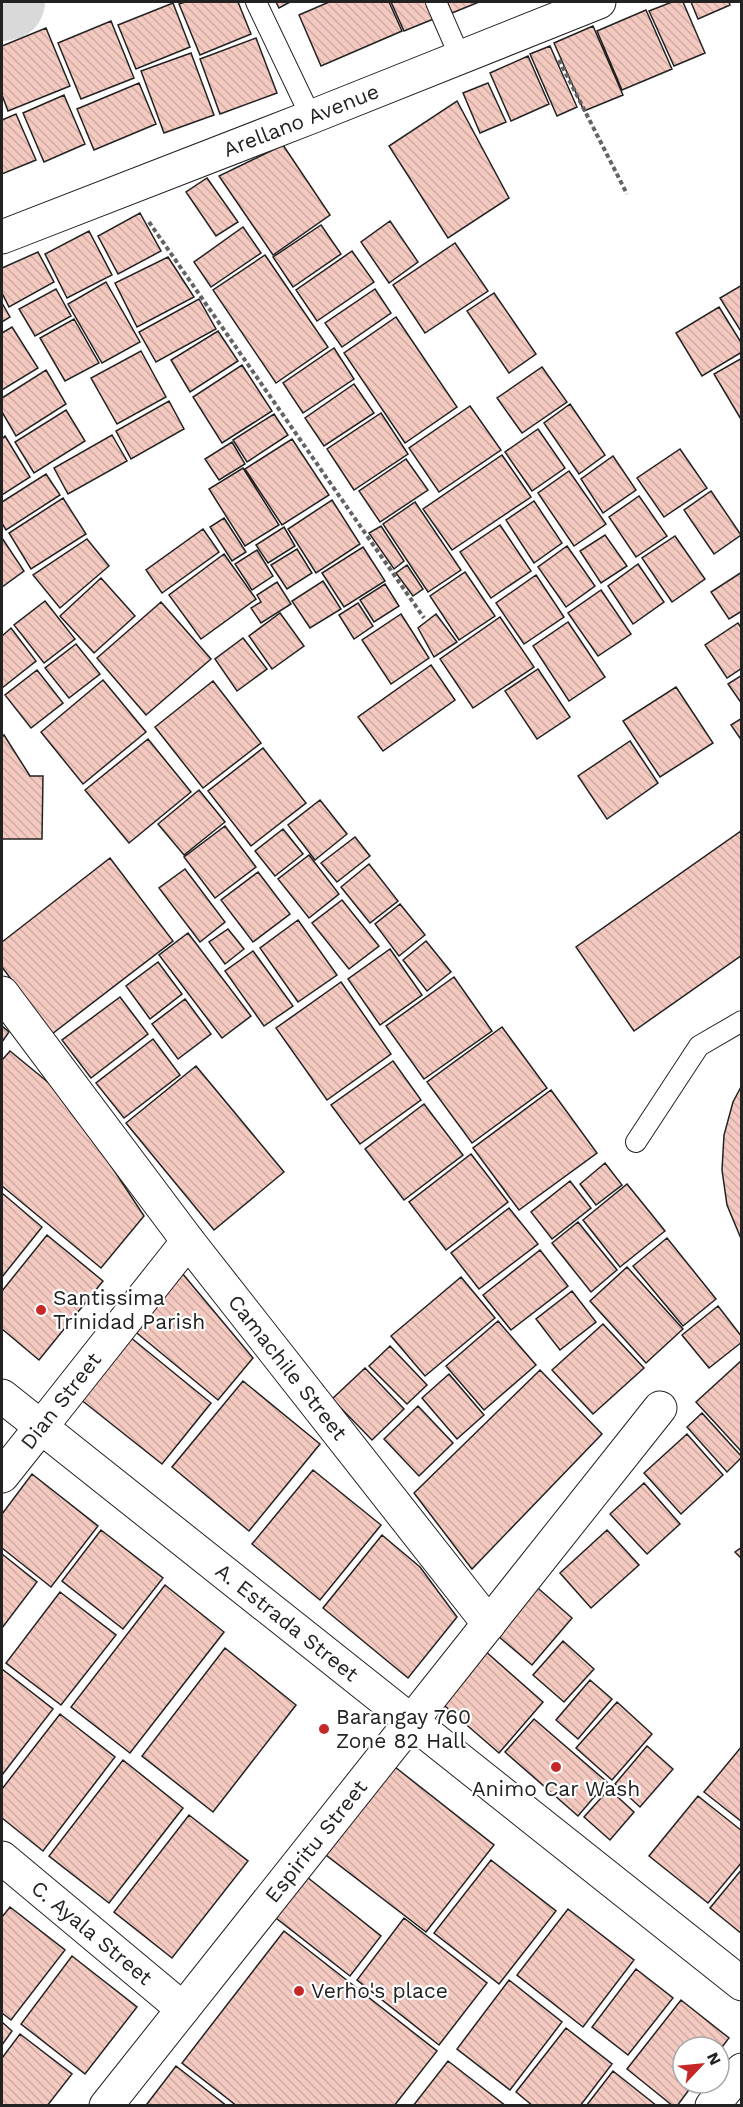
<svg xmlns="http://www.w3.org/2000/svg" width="743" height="2107" font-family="'Work Sans',sans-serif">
<defs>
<pattern id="building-back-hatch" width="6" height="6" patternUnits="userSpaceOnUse" patternTransform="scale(1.5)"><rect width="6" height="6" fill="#f3c9c0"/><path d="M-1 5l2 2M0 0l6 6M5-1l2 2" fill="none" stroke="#d0aca5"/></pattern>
</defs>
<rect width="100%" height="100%" fill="#fff"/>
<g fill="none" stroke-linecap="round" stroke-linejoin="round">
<path stroke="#d9d9d9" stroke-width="76" d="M2,3L7,2"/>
</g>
<path fill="url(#building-back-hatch)" stroke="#222" stroke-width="1.5" d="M185,2H238L251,34L200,55L179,4Z
M276,2H290L279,8Z
M329,2H389L402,31L321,66L299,15Z
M391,2H429L436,18L404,31Z
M447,2H479L452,13Z
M672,2H683L705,53L674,66L649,11Z
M691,2H729L730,5L698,19Z
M173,3L190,47L136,69L118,25Z
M646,10L672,69L622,90L597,31Z
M111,21L134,78L81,99L58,43Z
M593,26L623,95L584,111L554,43Z
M46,28L70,86L8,111L2,95V46Z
M256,38L277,93L220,114L200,59Z
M550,46L577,107L557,116L530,54Z
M191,53L214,115L164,133L141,71Z
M528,56L549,104L511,121L490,73Z
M139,83L156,124L94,150L77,109Z
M488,83L506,122L480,133L463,93Z
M64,95L85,144L44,162L23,113Z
M457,101L509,198L448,238L389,146Z
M16,114L36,160L2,174V120Z
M283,145L330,215L273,255L219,176Z
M207,178L238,222L216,236L186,192Z
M140,213L161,251L118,274L98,236Z
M390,221L418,262L389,283L361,242Z
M321,225L341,254L293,287L273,257Z
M243,227L261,253L211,287L194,262Z
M89,231L112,275L67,298L45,254Z
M455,243L488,291L425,333L393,285Z
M352,251L374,282L317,321L296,290Z
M38,252L54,282L9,307L2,293V268Z
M265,255L328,347L276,383L213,290Z
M168,257L194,297L137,327L115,283Z
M106,282L140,342L102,363L68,304Z
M742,285V333L720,298Z
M56,289L71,316L35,336L19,309Z
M375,289L391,313L342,347L325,323Z
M494,293L536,354L509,373L467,311Z
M199,299L216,329L156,362L139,332Z
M2,303L10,317L2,322Z
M719,307L742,344V352L702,376L676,333Z
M396,317L457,407L405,443L344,353Z
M74,319L99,363L65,381L40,338Z
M12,327L38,368L2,390V333Z
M218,331L238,361L190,392L171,360Z
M334,348L354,379L303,413L283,383Z
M141,351L166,397L117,424L91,378Z
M742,358V421L714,374Z
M242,365L272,411L222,443L193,397Z
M542,367L567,402L522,433L497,398Z
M46,370L66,404L16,436L2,412V398Z
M354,384L374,413L324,446L305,418Z
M169,401L184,429L131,459L116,431Z
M570,404L605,455L579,474L544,423Z
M470,406L501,450L439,492L409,448Z
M66,410L85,441L34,473L15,442Z
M381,413L408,454L354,490L327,449Z
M274,414L288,435L247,462L233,440Z
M538,429L565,468L532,491L505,452Z
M112,435L127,461L68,494L54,468Z
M5,436L30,477L2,495V439Z
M292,439L329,495L282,525L245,469Z
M232,442L245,464L219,480L205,459Z
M680,449L707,488L664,517L637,478Z
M502,455L531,497L452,550L423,509Z
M613,456L636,490L603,513L581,479Z
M406,459L428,490L380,522L359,491Z
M243,468L279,525L245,546L209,489Z
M569,471L606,524L574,546L538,493Z
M46,474L60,495L6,530L2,523V502Z
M711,491L741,535L714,554L684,510Z
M639,496L667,536L636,557L609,517Z
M63,498L86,534L31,569L9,533Z
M332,500L360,544L316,573L288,529Z
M534,501L562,543L534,563L506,520Z
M415,502L461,570L428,592L383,524Z
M224,518L246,552L232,561L210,527Z
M500,525L531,571L491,598L460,552Z
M381,526L404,561L394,569L369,533Z
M284,527L295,546L268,563L256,545Z
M203,529L219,552L162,593L146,570Z
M605,535L627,566L601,583L580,551Z
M675,536L705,579L672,602L642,558Z
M2,538L24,571L2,587Z
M87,539L109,566L60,608L33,575Z
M567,546L595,586L566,607L538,567Z
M363,547L385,581L344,607L322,573Z
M297,549L312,573L287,589L271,565Z
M257,550L273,576L252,590L235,564Z
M224,554L256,599L201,639L169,595Z
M638,564L664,602L633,624L608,586Z
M407,565L423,589L413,596L396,573Z
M465,572L495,616L459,640L430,596Z
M742,572V611L729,619L711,592Z
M536,575L564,617L524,644L496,603Z
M101,578L135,616L94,653L60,616Z
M323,581L341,609L310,628L292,601Z
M277,582L291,604L261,623L251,608L261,602L257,595Z
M385,584L399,606L374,622L360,600Z
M601,590L631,634L598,656L568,613Z
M45,601L75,639L44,663L14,625Z
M161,602L211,659L146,715L97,658Z
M358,603L373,626L354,639L339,615Z
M280,613L304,646L272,669L249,636Z
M401,614L429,658L391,684L362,640Z
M436,614L457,642L434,657L418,628Z
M500,617L534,667L473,708L440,659Z
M568,622L605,677L569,701L533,646Z
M738,623L742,629V668L727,678L705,645Z
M11,628L36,661L2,688V636Z
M243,638L267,669L237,691L215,659Z
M76,644L100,674L69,698L45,668Z
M431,665L455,700L383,751L358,717Z
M538,669L570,717L537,739L505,691Z
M37,670L63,703L31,728L5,695Z
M742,675V704L728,684Z
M103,680L146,732L83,784L41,732Z
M213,681L261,743L203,788L155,727Z
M676,687L713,743L660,777L623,721Z
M742,718V741L731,725Z
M4,735L30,776H43L42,839H2V737Z
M148,739L191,792L129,843L85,790Z
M630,741L658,783L607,819L578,776Z
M263,748L306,803L251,846L208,791Z
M199,790L225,822L184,855L158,824Z
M320,800L347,834L315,860L288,825Z
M225,826L256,867L215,898L184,857Z
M283,829L303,854L275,876L255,851Z
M741,831L742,955L634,1031L576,947Z
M355,837L370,856L337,882L321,863Z
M309,855L339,894L309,918L278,879Z
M110,858L173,941L52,1034L2,967V942Z
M369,864L398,901L370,923L341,887Z
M185,869L225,922L200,942L159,888Z
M258,872L290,914L253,942L221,900Z
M342,900L379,946L349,969L312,923Z
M400,904L425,935L399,956L375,924Z
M298,920L337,975L298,1002L260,948Z
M228,929L244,949L225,964L209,942Z
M188,933L251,1016L222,1038L159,955Z
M426,941L451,972L427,991L403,960Z
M390,949L422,995L380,1025L348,979Z
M253,951L293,1006L264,1026L225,971Z
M158,962L182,994L150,1019L126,986Z
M454,977L492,1031L424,1079L386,1026Z
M341,982L391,1054L327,1100L276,1028Z
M120,997L148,1034L91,1078L62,1040Z
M185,999L211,1034L178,1059L152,1024Z
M2,1026L9,1032L2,1042Z
M502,1027L547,1088L472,1143L427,1082Z
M153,1039L180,1075L124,1118L96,1083Z
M10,1051L66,1097L144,1216L101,1268L2,1186V1060Z
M393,1061L421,1100L360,1144L331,1105Z
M196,1066L284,1172L214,1230L126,1123Z
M742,1085V1241L727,1205L722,1170L724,1135L733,1102Z
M551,1090L597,1153L519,1210L473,1148Z
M424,1104L463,1155L404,1200L365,1149Z
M471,1154L508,1202L446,1250L409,1202Z
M605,1163L622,1185L596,1205L580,1184Z
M570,1181L591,1208L552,1239L531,1212Z
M627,1184L665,1231L620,1267L583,1220Z
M2,1193L42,1227L2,1277Z
M509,1208L538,1244L479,1289L451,1253Z
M578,1222L617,1270L591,1292L552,1243Z
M47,1235L103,1281L39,1360L2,1329V1291Z
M667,1238L716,1299L683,1326L633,1266Z
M540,1250L568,1286L511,1330L483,1295Z
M627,1267L683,1329L646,1363L590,1301Z
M182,1273L253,1358L218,1400L132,1329Z
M461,1277L495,1318L425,1376L391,1336Z
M572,1291L596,1322L560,1350L536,1319Z
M718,1306L742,1337V1342L709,1368L682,1335Z
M498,1321L536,1365L484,1410L446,1366Z
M603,1324L644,1368L593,1414L552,1370Z
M130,1337L211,1403L162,1464L80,1399Z
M390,1346L427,1385L407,1404L369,1366Z
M742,1360V1448L740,1450L696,1402Z
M365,1368L404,1409L372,1440L332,1399Z
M540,1370L602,1434L472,1569L414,1493Z
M449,1374L484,1415L457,1439L422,1398Z
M243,1381L320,1444L249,1531L172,1467Z
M418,1406L453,1443L419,1476L384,1439Z
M702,1413L742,1457L727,1472L687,1427Z
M687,1434L723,1475L681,1514L644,1473Z
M313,1470L381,1525L320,1600L252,1544Z
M32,1474L98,1526L51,1587L2,1548V1514Z
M644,1483L680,1524L647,1554L610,1514Z
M101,1530L163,1578L123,1629L62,1581Z
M607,1530L639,1565L591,1608L560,1573Z
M382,1535L420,1567L457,1617L408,1678L323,1608Z
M742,1547V1559L735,1552Z
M2,1554L37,1582L2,1628Z
M531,1582L572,1618L532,1665L490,1629Z
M165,1585L224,1632L130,1753L71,1707Z
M60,1592L116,1635L61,1705L6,1663Z
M563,1641L594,1669L564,1702L533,1675Z
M225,1648L296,1705L213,1812L142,1756Z
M484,1650L543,1702L499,1753L439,1701Z
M2,1669L53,1709L2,1775Z
M590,1680L612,1699L578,1739L556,1720Z
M617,1702L652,1734L612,1780L576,1748Z
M60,1714L115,1757L43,1851L2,1818V1789Z
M534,1719L607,1782L578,1816L505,1752Z
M647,1746L673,1769L640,1807L615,1784Z
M742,1746V1822L704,1792Z
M123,1760L183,1808L109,1903L49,1856Z
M395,1767L494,1845L426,1932L326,1855Z
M609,1789L634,1812L610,1840L584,1817Z
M698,1796L742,1831V1862L708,1903L649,1856Z
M189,1815L248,1861L172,1958L114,1912Z
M491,1860L556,1911L499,1984L434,1933Z
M742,1869V1934L710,1908Z
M307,1877L381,1936L350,1976L276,1918Z
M10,1907L65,1950L11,2020L2,2013V1917Z
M568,1909L634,1960L583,2027L517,1975Z
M404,1918L487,1983L439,2045L357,1980Z
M284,1931L437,2051L394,2106H237L182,2063Z
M72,1956L137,2007L85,2074L21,2024Z
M636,1969L673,1998L628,2055L592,2027Z
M509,1980L562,2022L510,2090L457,2049Z
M681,2000L729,2038L719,2051V2047H683V2083H694L677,2106H673L627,2069Z
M2,2022L12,2031L2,2045Z
M566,2028L612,2064L580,2106H533L516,2092Z
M20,2034L72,2074L47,2106H2V2058Z
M448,2061L506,2106H413Z
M176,2066L227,2106H149L147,2104Z
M613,2071L657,2106H586Z"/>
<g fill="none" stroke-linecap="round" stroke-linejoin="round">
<g stroke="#222" stroke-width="22">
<path id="lane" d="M256,2L311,117
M436,2L460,57
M636,1142L699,1046L742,1021"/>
</g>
<g stroke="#222" stroke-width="35">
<g id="street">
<path id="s1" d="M2,993L188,1241L489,1624"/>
<path d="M41,1427L188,1241"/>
<path id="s2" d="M2,1858L183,2009"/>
<path id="s3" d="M106,2106L660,1408"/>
<path d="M712,2106L742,2070"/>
</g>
</g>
<g stroke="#222" stroke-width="35">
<g id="secondary">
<path id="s4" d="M2,237L311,117L599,2"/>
<path id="s5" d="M2,1396L742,1984"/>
<path d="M2,1476L41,1427"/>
</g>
</g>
<path stroke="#646464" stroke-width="4" stroke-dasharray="4.5 3" stroke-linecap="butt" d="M559,60L627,194
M149,222L424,618"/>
<use href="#lane" stroke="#fff" stroke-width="20"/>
<use href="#street" stroke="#fff" stroke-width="33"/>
<use href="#secondary" stroke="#fff" stroke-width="33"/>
</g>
<g fill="#c62828" stroke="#fff" stroke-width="2">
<circle cx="41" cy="1310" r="6"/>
<circle cx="324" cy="1729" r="6"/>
<circle cx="556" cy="1767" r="6"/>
<circle cx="299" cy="1991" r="6"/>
</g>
<g text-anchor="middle" stroke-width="4.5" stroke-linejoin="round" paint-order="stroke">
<g font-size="21" fill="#222" stroke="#fff">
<text dy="7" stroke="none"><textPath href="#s4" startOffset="321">Arellano Avenue</textPath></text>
<text dy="7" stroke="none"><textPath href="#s1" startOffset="471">Camachile Street</textPath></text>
<text transform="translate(61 1401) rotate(-52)" y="7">Dian Street</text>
<text dy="7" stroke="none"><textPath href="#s5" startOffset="364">A. Estrada Street</textPath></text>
<text dy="7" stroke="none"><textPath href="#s3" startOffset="338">Espiritu Street</textPath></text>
<text dy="7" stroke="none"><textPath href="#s2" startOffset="117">C. Ayala Street</textPath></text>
</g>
<g font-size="21" fill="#222" stroke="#fff" text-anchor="start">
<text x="53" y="1305">Santissima<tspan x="53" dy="24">Trinidad Parish</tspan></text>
<text x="336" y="1724">Barangay 760<tspan x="336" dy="24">Zone 82 Hall</tspan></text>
<text x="556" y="1796" text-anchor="middle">Animo Car Wash</text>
<text x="311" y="1998">Verho's place</text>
</g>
</g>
<rect width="743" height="2107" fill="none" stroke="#222222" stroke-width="6"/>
<g transform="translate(701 2065) rotate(64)"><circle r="28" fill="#ffffff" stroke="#a7a7a7" stroke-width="1.5"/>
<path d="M0-4.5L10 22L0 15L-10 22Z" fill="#c62828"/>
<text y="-9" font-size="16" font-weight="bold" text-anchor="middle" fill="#222222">N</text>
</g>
</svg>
